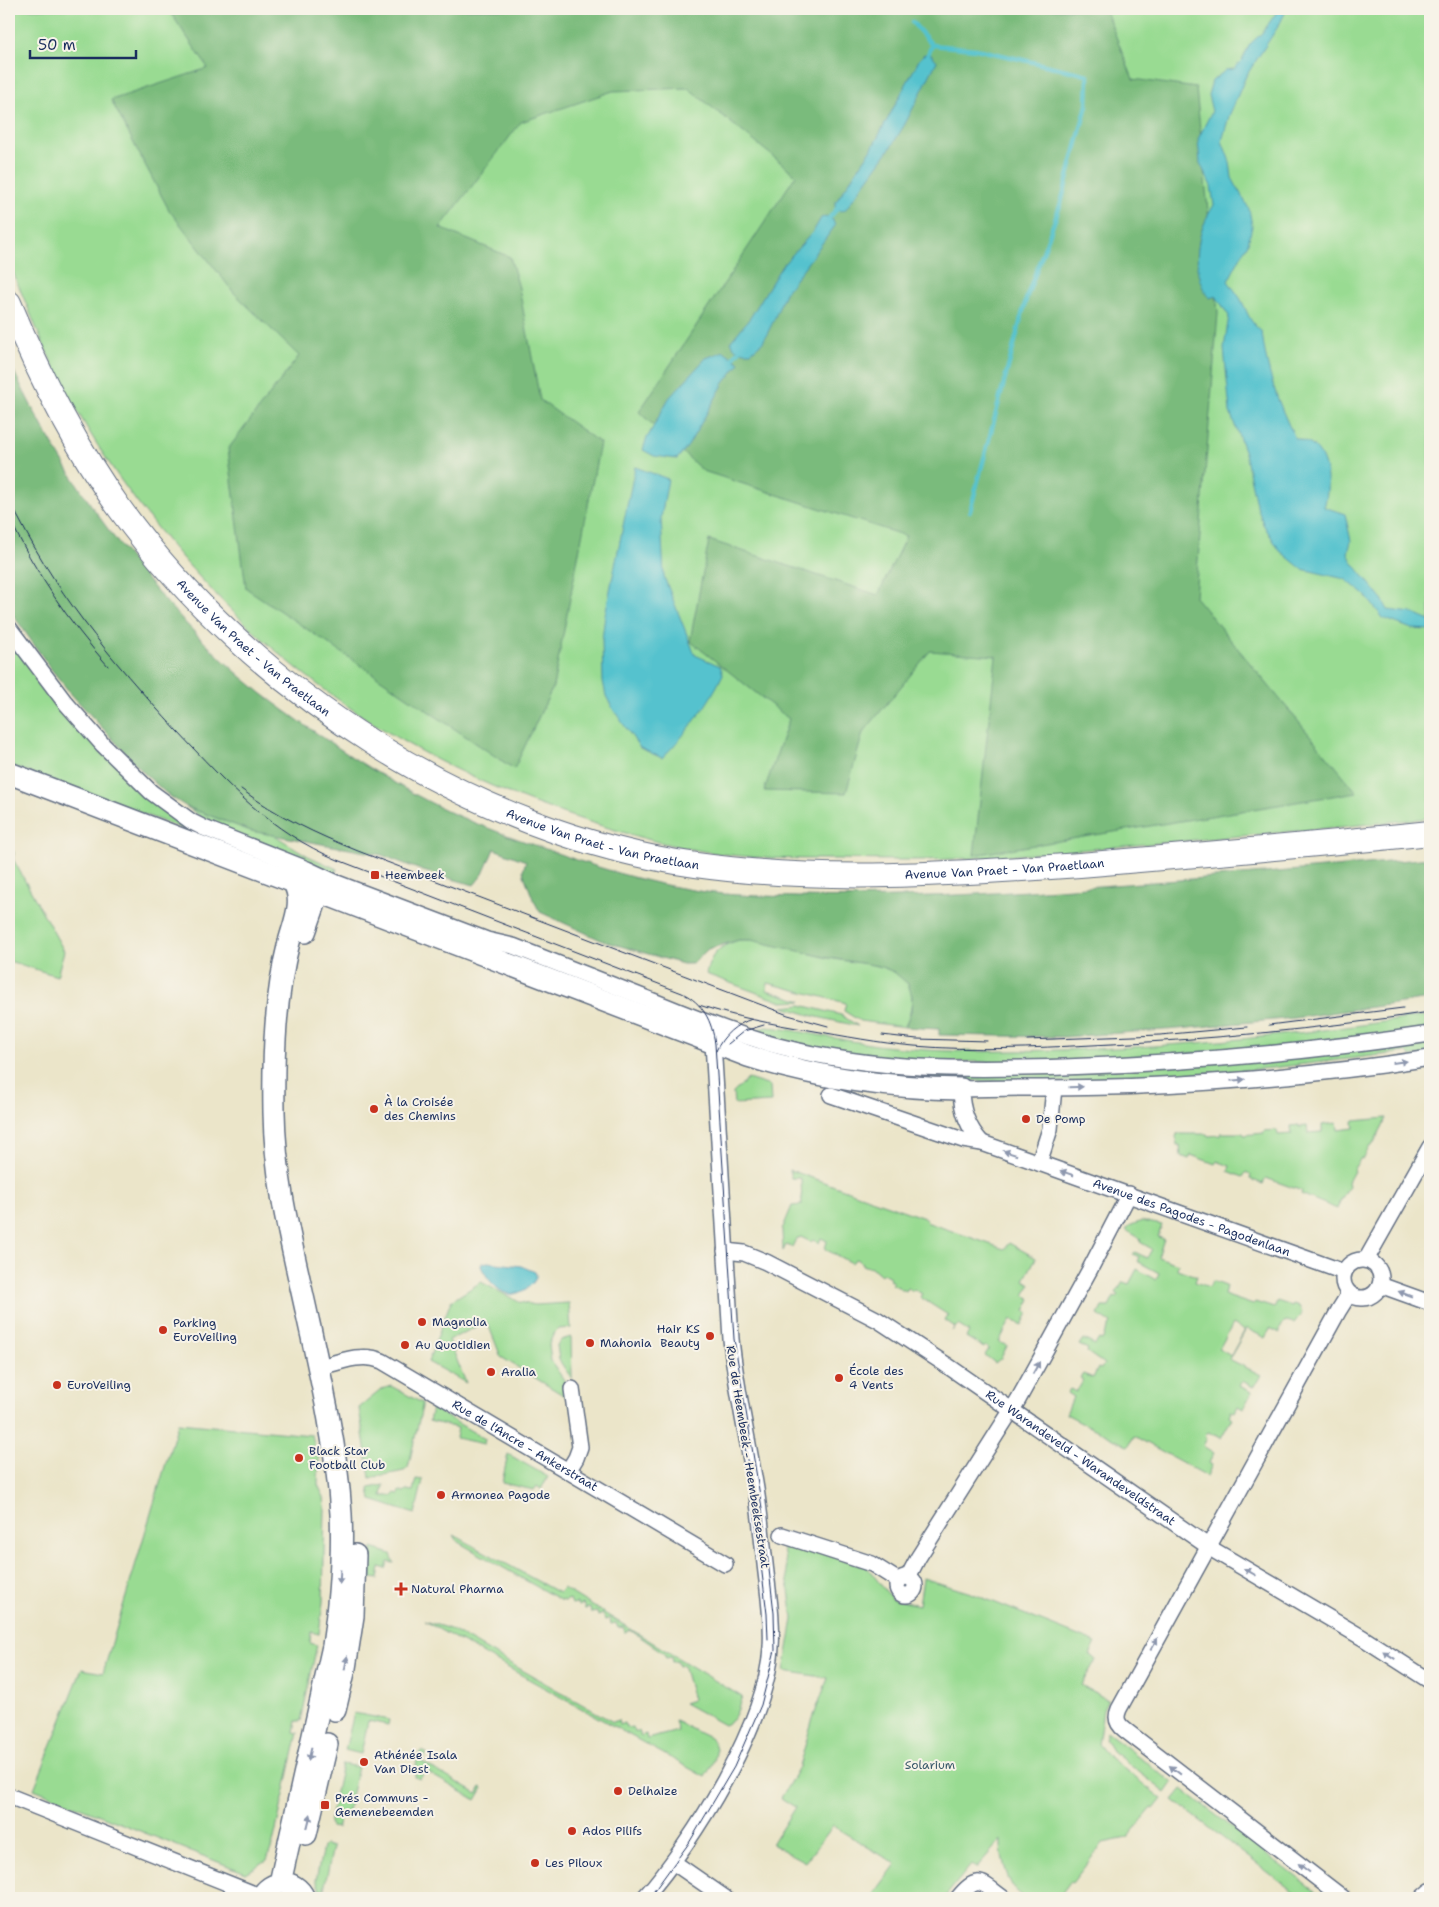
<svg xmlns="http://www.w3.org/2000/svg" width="1439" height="1907" font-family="'Shantell Sans',sans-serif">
<rect width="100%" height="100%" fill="#f7f3e8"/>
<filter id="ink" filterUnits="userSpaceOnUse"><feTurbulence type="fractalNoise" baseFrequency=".02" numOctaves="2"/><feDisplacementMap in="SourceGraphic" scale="10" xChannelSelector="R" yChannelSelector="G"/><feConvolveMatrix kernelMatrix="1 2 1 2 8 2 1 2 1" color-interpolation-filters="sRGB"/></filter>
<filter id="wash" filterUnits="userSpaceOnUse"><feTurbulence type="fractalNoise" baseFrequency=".0096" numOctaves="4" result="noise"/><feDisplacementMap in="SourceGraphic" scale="20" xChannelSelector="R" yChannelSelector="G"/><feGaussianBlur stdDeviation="1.12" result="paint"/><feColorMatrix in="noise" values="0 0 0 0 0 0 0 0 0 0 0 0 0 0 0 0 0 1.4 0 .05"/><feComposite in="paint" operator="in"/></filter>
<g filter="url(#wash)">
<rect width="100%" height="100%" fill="#ebe5c9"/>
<path fill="#99db92" stroke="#5a8578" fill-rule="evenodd" d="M9,9H1430V818C1317,830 1204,839 1091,849C1052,852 1013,856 975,858C929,861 884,860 838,859C793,859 747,859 702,851C658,844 614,830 571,816C427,768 310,694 206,584C134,508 75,421 35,325C27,304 16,283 10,262C5,243 9,205 9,184C9,126 9,67 9,9Z
M9,637L148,796L333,884L9,765Z
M187,807L251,831L274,835L308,856L337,869L334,877L210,823Z
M9,842L14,853L13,859L64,951L57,976L9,961Z
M739,940C770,938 799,952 829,958C847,962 867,962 885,968C892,971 899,974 905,980C917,994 911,1011 905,1027L860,1021L844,1011L846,1003L768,983L767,990L802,1001L782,1002L706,974C711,953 719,946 739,940Z
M801,1005L841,1015L858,1026L817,1017L783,1007Z
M1430,1015V1030L1325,1044L1034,1063L878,1060L747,1033L766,1027L778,1028C823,1035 868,1046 913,1049C962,1053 1012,1051 1061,1050C1185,1047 1308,1034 1430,1015Z
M1430,1039V1054L1411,1057L1406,1052L1272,1068L1140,1078V1083L907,1080L781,1058L752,1045L905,1072Z
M748,1079L770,1086L771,1102L734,1104L733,1093Z
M1387,1118L1372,1146H1370L1363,1159L1361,1158L1353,1170L1354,1171L1348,1182L1349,1186L1342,1198H1341L1337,1209L1301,1194L1302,1191L1266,1178L1263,1184L1250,1179L1251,1175L1246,1172L1243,1177L1228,1171L1230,1166L1217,1161L1215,1164L1191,1155L1189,1159L1181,1156L1180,1145H1177L1176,1136L1178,1134H1207L1208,1136L1221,1135V1133H1243L1244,1135L1264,1133V1131L1277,1130L1278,1135L1292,1134L1291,1126L1299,1125V1127L1307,1126L1308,1133L1322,1132V1125L1337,1123L1338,1130L1354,1128L1353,1121Z
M790,1170L927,1219L926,1222L1004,1249L1009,1243L1036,1258L1024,1280L1031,1284L1024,1295L1031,1299L1025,1311L1028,1313L1022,1325L1011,1319L999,1342L1007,1346L1001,1358L995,1363L985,1355L989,1349L985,1346L984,1348L966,1337L969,1332L958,1325L952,1331L955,1327L945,1320L948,1315L920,1297L922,1294L914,1289L913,1291L908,1288L906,1291L892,1284L893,1282L889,1280L890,1277L883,1273L881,1275L874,1269L862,1265L863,1263L856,1259L851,1263L825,1249L827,1241L821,1238L819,1243L813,1240L811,1242L801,1237L796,1239L792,1247L786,1245L783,1251L782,1230L792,1206L802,1205L801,1178H791Z
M1142,1221L1162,1225L1158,1237L1164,1239L1158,1257L1178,1264L1177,1269L1197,1276L1195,1282L1209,1287L1212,1281L1226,1286L1224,1295L1253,1305L1255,1302L1274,1308L1277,1301L1292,1306L1293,1304L1299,1306L1302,1313L1294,1323L1287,1321L1284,1322L1280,1329V1333L1270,1328L1265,1338L1246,1328L1229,1359L1261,1375L1254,1387L1242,1381L1239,1386L1252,1392L1243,1409L1238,1406L1235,1412L1231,1411L1229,1416L1232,1418L1221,1438L1208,1432L1205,1436L1207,1438L1203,1446L1214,1453L1209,1463L1212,1465L1207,1476L1134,1436L1129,1445L1127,1446L1066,1414L1073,1397L1067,1393L1070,1389L1076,1392L1083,1380L1080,1378L1083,1374L1093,1378L1098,1368L1101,1369L1104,1364L1087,1352L1088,1349L1079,1345L1083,1339L1095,1345L1099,1339L1102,1340L1111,1323L1098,1315L1102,1307H1109L1114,1297L1116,1298L1119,1295L1116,1293L1123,1282L1129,1284L1137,1269L1156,1280L1159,1273L1137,1261L1139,1257L1133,1254L1135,1252L1147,1258L1152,1249L1140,1242L1141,1239L1126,1230L1129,1226ZM1233,1324L1245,1331L1231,1356L1219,1349Z
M481,1282L519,1302L535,1305L569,1303L571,1328L558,1329L553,1335L549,1344L551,1361L568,1386V1398L501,1357L488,1324L484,1323L449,1340L466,1383L428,1362L451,1301Z
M571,1337L572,1379L559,1360L557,1345L561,1340Z
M391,1386L422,1403V1407L408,1468L404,1471L370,1478L359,1408L382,1389Z
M432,1408L485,1439L484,1444L456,1438L458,1428L429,1421Z
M178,1423L312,1435L316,1452H319L318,1485L324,1497L325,1507L323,1602L319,1634L311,1632L310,1643L317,1645L301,1721H296L294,1732L298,1733L273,1843L267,1860L246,1873L34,1789L82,1669L103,1673Z
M508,1454L548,1477L541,1489L537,1486L534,1490L502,1483Z
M416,1479L423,1480L415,1514L371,1500L369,1488L384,1485L382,1496H393L394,1493L399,1494L400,1491L405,1492L406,1490L413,1491Z
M454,1535L559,1593L563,1588L742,1697C738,1708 736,1721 724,1725L684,1703L693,1700L683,1665L679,1666L677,1661L672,1662L671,1657L666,1658L664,1653L630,1630L625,1632L623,1627L618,1628L616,1623L611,1624L610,1618L605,1620L603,1614L598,1616L597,1612L591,1613L590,1608L585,1609L583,1604L578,1606L577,1603L572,1604L570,1599L565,1601L560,1600L458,1542Z
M782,1540L867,1567L892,1599L919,1605L923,1578L971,1593L1096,1643L1090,1655L1096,1660L1081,1685L1108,1700L1103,1710L1098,1744L1108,1756L1162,1799L1154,1809L1152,1808L1127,1838L1103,1843L1072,1883L1070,1882L1058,1898H1025C1021,1895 1016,1891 1013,1887C1006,1876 1000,1853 1001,1840L976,1868L971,1865L944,1898H871L896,1864L833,1826L805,1862L772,1844L795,1807L781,1798L799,1767L812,1721L828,1678L784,1671L793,1619Z
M372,1548L391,1554L394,1563L388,1562L386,1569L380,1567L378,1579L371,1578Z
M424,1621L450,1629L613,1722L619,1720L620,1725L625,1723L627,1728L632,1727L634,1732L639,1730L641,1736L646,1734L647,1739L678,1731L675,1721L710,1738C723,1750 712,1765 705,1777Z
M354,1713L389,1720L388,1725L368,1721L361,1754L345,1750Z
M1107,1732L1173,1783L1166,1793L1112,1751L1105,1739Z
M421,1751L427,1753L422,1762L427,1765L477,1794L481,1787L483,1788L476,1800L425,1771L420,1779L415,1777L417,1757Z
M342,1764L358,1767L346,1818L341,1817L337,1828L331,1827L329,1824Z
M1182,1789L1324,1898H1302L1173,1800Z
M325,1845L333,1847L324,1889L321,1891L316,1880L323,1847Z"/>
<path fill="#7abb7c" stroke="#4a756d" d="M168,9H1105L1133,79L1196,88L1218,313L1195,597L1357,792L974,855L996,656L930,651L863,733L846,793L764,791L789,719L690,641L709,540L878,595L906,536L703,471L639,412L796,175L688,88L613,91L521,122L440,228L510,257L519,288L540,400L600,443L553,687L514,769L246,588L228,449L299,356L234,293L169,210L111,100L208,68Z
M9,361C65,482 156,609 261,693C291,716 323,738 355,759C387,779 421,799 456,815C483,827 512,837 540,847C592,866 644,883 699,891C731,896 765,896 798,897C875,899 951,896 1028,891C1162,882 1296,871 1430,858V999L1294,1018L1178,1029L1064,1037L939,1035V1029L905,1027L911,1011L912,996L908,984L894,972L879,966L829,958L751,940H739L708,949L692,964H683L603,941L540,912L533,899L524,875L523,870L526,861L494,849L483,874L474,885L423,871L382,855L251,831L187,807L168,795L145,774L72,695L51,669L9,609Z"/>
<path fill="#55c2ce" stroke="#387896" d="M1279,9H1287L1279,25L1246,76L1229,116L1222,141L1230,162L1232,178L1249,209L1252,226L1248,243L1228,281C1232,287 1236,292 1240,298C1248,312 1248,321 1262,332C1266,370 1278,404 1295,438C1300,440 1305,442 1310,444C1329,455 1330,489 1324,507L1345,514L1351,541L1348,553L1352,562L1382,599L1388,610L1412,613L1430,621V630L1412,629L1383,618L1365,595L1345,579L1302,569L1280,551L1263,524L1255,500L1245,453L1230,412L1224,348L1229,316L1216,296L1210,298C1193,281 1195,243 1205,222C1207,216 1211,210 1214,205L1211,186L1200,163L1198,139L1212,111L1208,95L1212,81L1226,70L1234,69L1242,60L1250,44L1262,33Z
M924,54L932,55L937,61L905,124L891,147L845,210L841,211L835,207V203L871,150L919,60Z
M826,216L833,220L835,226L785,293L773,322L763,342L751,352H744L734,348L731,341L750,318L781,267L813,232L821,218Z
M724,351L740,363L724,383L688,446L677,459L654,456L643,450L646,440L669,398L706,358Z
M635,467L668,479L661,518L664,577L695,655L720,666L723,674C708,706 687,733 662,758L640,748L613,709L606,696L603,681L602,640L605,615Z
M488,1262L521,1266L535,1272C541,1282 519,1296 509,1294C497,1292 486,1277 481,1266L482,1263Z"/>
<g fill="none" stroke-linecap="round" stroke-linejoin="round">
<path stroke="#55c2ce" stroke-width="4.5" d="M897,9L901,12
M912,22L932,45L926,59
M932,45L976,49L1088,75L1087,105L1061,203L1027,296L970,511
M826,222L840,205
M730,362L742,347"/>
</g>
</g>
<g filter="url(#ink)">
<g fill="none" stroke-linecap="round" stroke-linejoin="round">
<g stroke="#646f83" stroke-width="18">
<g id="street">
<path d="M9,628L64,701L103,745L151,792L192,822L204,828L307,869L337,883L487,940L513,946C561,965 610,984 658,1003C697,1019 737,1035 778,1046C874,1071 966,1070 1064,1067C1187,1063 1309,1052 1430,1034"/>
<path id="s1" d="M831,1095L963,1140L982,1143L1039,1163L1344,1272"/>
<path d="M982,1143C968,1128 961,1110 961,1089C1021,1087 1080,1089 1140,1086C1237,1082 1334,1073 1430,1058"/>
<path d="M1039,1163L1050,1129L1054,1088"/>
<path id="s2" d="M725,1251L744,1253L766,1262L878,1320L945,1364L1215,1551L1363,1638L1430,1681"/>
<path d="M1366,1260L1430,1147"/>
<circle cx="1362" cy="1279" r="19"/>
<path d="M1380,1285L1430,1303"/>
<path id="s3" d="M318,1368C339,1362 362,1352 382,1361L725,1564"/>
<path d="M568,1471L576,1458L580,1447L572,1389"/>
<path d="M782,1535L872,1564L899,1581"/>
<path d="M908,1577L918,1558L1018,1400L1089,1271L1129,1194"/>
<circle cx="906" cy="1586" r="9"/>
<path d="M9,1796L262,1897"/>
<path d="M673,1862L725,1898"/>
<path d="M644,1898C694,1841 767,1724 771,1647C773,1620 768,1592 765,1564C762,1539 760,1514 756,1489C748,1439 736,1390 731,1339L713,1043"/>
<path d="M958,1898C978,1874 981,1882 1003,1898"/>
<path d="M1343,1898L1125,1730C1117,1724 1115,1718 1119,1709L1339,1310L1349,1294"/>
<path d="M1422,1898L1430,1891"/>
</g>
</g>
<g stroke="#646f83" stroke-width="24">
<path id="secondary" d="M9,773L748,1056C818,1078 889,1088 961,1089
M305,932L319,892
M335,1710L345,1668L353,1616L355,1555
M306,1834L327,1744
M280,1883L333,1646C339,1603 343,1558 341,1514C337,1449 322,1382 308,1319C293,1249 275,1184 274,1112C273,1055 275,997 289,942C294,923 305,900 293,882
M261,1898C270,1879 295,1878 304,1898"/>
</g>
<g stroke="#646f83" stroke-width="26">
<g id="primary">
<path id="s4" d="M9,303C39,375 74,445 120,509C251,690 473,834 696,865C823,883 953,874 1080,865C1197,855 1314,845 1430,833"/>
</g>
</g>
<use href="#street" stroke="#fff" stroke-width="15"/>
<use href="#secondary" stroke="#fff" stroke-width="21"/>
<use href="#primary" stroke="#fff" stroke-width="24"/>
<path stroke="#1b2f5e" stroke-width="1" d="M9,499C53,591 109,657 177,731C228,785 269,831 338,860L682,993C703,1003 712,1021 715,1044L734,1339L762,1508L774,1613L775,1650L761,1705L734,1767L689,1843L649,1898
M9,517C34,571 69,622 108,666
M241,789C277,816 316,834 358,851L788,1015L828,1026
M699,1005C735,1017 772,1024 809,1030C844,1036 879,1043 914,1046C973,1051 1033,1048 1092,1045C1205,1040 1318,1029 1430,1012
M1269,1025L1403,1008
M882,1035L917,1039L987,1041
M1027,1040L1160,1035L1247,1027
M728,1044L744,1031L764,1025
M716,1051C723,1035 736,1024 752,1019
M744,1441L752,1491L767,1614L768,1639"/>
</g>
<defs><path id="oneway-solid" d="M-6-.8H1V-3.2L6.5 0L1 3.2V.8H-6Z" transform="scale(1.25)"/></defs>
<g fill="#8d97ae">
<use href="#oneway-solid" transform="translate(1400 1062) rotate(-7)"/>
<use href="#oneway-solid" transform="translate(1238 1080) rotate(-5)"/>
<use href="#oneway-solid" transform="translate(1076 1087) rotate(-1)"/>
<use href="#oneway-solid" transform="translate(1010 1153) rotate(-162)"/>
<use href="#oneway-solid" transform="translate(1067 1173) rotate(-161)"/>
<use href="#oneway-solid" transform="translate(1405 1294) rotate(-159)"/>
<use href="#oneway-solid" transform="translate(1036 1368) rotate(-61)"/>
<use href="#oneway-solid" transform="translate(1250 1572) rotate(-150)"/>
<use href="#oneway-solid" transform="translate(340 1577) rotate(93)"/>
<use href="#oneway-solid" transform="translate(1154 1644) rotate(-61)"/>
<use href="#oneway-solid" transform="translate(1389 1655) rotate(-147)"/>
<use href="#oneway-solid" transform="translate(346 1663) rotate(-79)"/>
<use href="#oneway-solid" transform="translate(310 1754) rotate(103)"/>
<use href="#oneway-solid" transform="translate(1175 1770) rotate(-142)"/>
<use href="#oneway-solid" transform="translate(309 1821) rotate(-76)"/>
<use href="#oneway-solid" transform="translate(1304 1868) rotate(-143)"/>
</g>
</g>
<g fill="#c8321e" stroke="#f7f3e8" stroke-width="2">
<rect x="370" y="870" width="10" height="10" rx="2.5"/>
<circle cx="374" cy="1109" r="5"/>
<circle cx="1026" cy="1119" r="5"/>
<circle cx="422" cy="1322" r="5"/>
<circle cx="163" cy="1330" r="5"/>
<circle cx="710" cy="1336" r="5"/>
<circle cx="590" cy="1343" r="5"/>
<circle cx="405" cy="1345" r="5"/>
<circle cx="491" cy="1372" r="5"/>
<circle cx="839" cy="1378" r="5"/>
<circle cx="57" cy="1385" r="5"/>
<circle cx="299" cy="1458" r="5"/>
<circle cx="441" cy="1495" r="5"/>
<path d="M398.5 1581.5h5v5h5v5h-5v5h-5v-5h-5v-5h5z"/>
<circle cx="364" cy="1762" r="5"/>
<circle cx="618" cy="1791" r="5"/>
<rect x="320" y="1800" width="10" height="10" rx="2.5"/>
<circle cx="572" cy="1831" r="5"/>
<circle cx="535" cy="1863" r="5"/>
</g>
<g text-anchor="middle" stroke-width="4" stroke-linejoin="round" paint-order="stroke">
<g font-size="12" fill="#1b2f5e" stroke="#f7f3e8">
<text dy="4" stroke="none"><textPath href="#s4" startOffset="428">Avenue Van Praet - Van Praetlaan</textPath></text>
<text dy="4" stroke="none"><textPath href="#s4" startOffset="832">Avenue Van Praet - Van Praetlaan</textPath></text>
<text dy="4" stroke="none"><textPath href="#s4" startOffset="1238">Avenue Van Praet - Van Praetlaan</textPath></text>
<text dy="4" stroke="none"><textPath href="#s1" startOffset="381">Avenue des Pagodes - Pagodenlaan</textPath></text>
<text dy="4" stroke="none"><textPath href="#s3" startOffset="232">Rue de l'Ancre - Ankerstraat</textPath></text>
<text transform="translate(748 1457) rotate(81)" y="4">Rue de Heembeek - Heembeeksestraat</text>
<text dy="4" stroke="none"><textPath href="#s2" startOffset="414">Rue Warandeveld - Warandeveldstraat</textPath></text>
</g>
<g font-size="12" fill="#1b2f5e" stroke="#f7f3e8" text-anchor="start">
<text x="385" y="879">Heembeek</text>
<text x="384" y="1106">À la Croisée<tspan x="384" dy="14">des Chemins</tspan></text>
<text x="1036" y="1123">De Pomp</text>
<text x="432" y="1326">Magnolia</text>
<text x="173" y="1327">Parking<tspan x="173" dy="14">EuroVeiling</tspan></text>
<text x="700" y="1333" text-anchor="end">Hair KS<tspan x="700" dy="14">Beauty</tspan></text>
<text x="600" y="1347">Mahonia</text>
<text x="415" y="1349">Au Quotidien</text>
<text x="849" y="1375">École des<tspan x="849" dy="14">4 Vents</tspan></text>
<text x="501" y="1376">Aralia</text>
<text x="67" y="1389">EuroVeiling</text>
<text x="309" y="1455">Black Star<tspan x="309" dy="14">Football Club</tspan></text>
<text x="451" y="1499">Armonea Pagode</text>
<text x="411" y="1593">Natural Pharma</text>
<text x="374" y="1759">Athénée Isala<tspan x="374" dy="14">Van Diest</tspan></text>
<text x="628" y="1795">Delhaize</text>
<text x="335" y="1802">Prés Communs -<tspan x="335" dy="14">Gemenebeemden</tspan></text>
<text x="582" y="1835">Ados Pilifs</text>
<text x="545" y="1867">Les Piloux</text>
</g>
<g font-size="12" fill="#3a5a6b" stroke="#f7f3e8">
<text x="930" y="1769">Solarium</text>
</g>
</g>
<rect width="1439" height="1907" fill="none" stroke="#f7f3e8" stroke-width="30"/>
<path d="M30 50v8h106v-8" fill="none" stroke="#1b2f5e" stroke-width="2.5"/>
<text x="38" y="50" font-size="15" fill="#1b2f5e" stroke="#f7f3e8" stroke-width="4" paint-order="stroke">50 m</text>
</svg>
